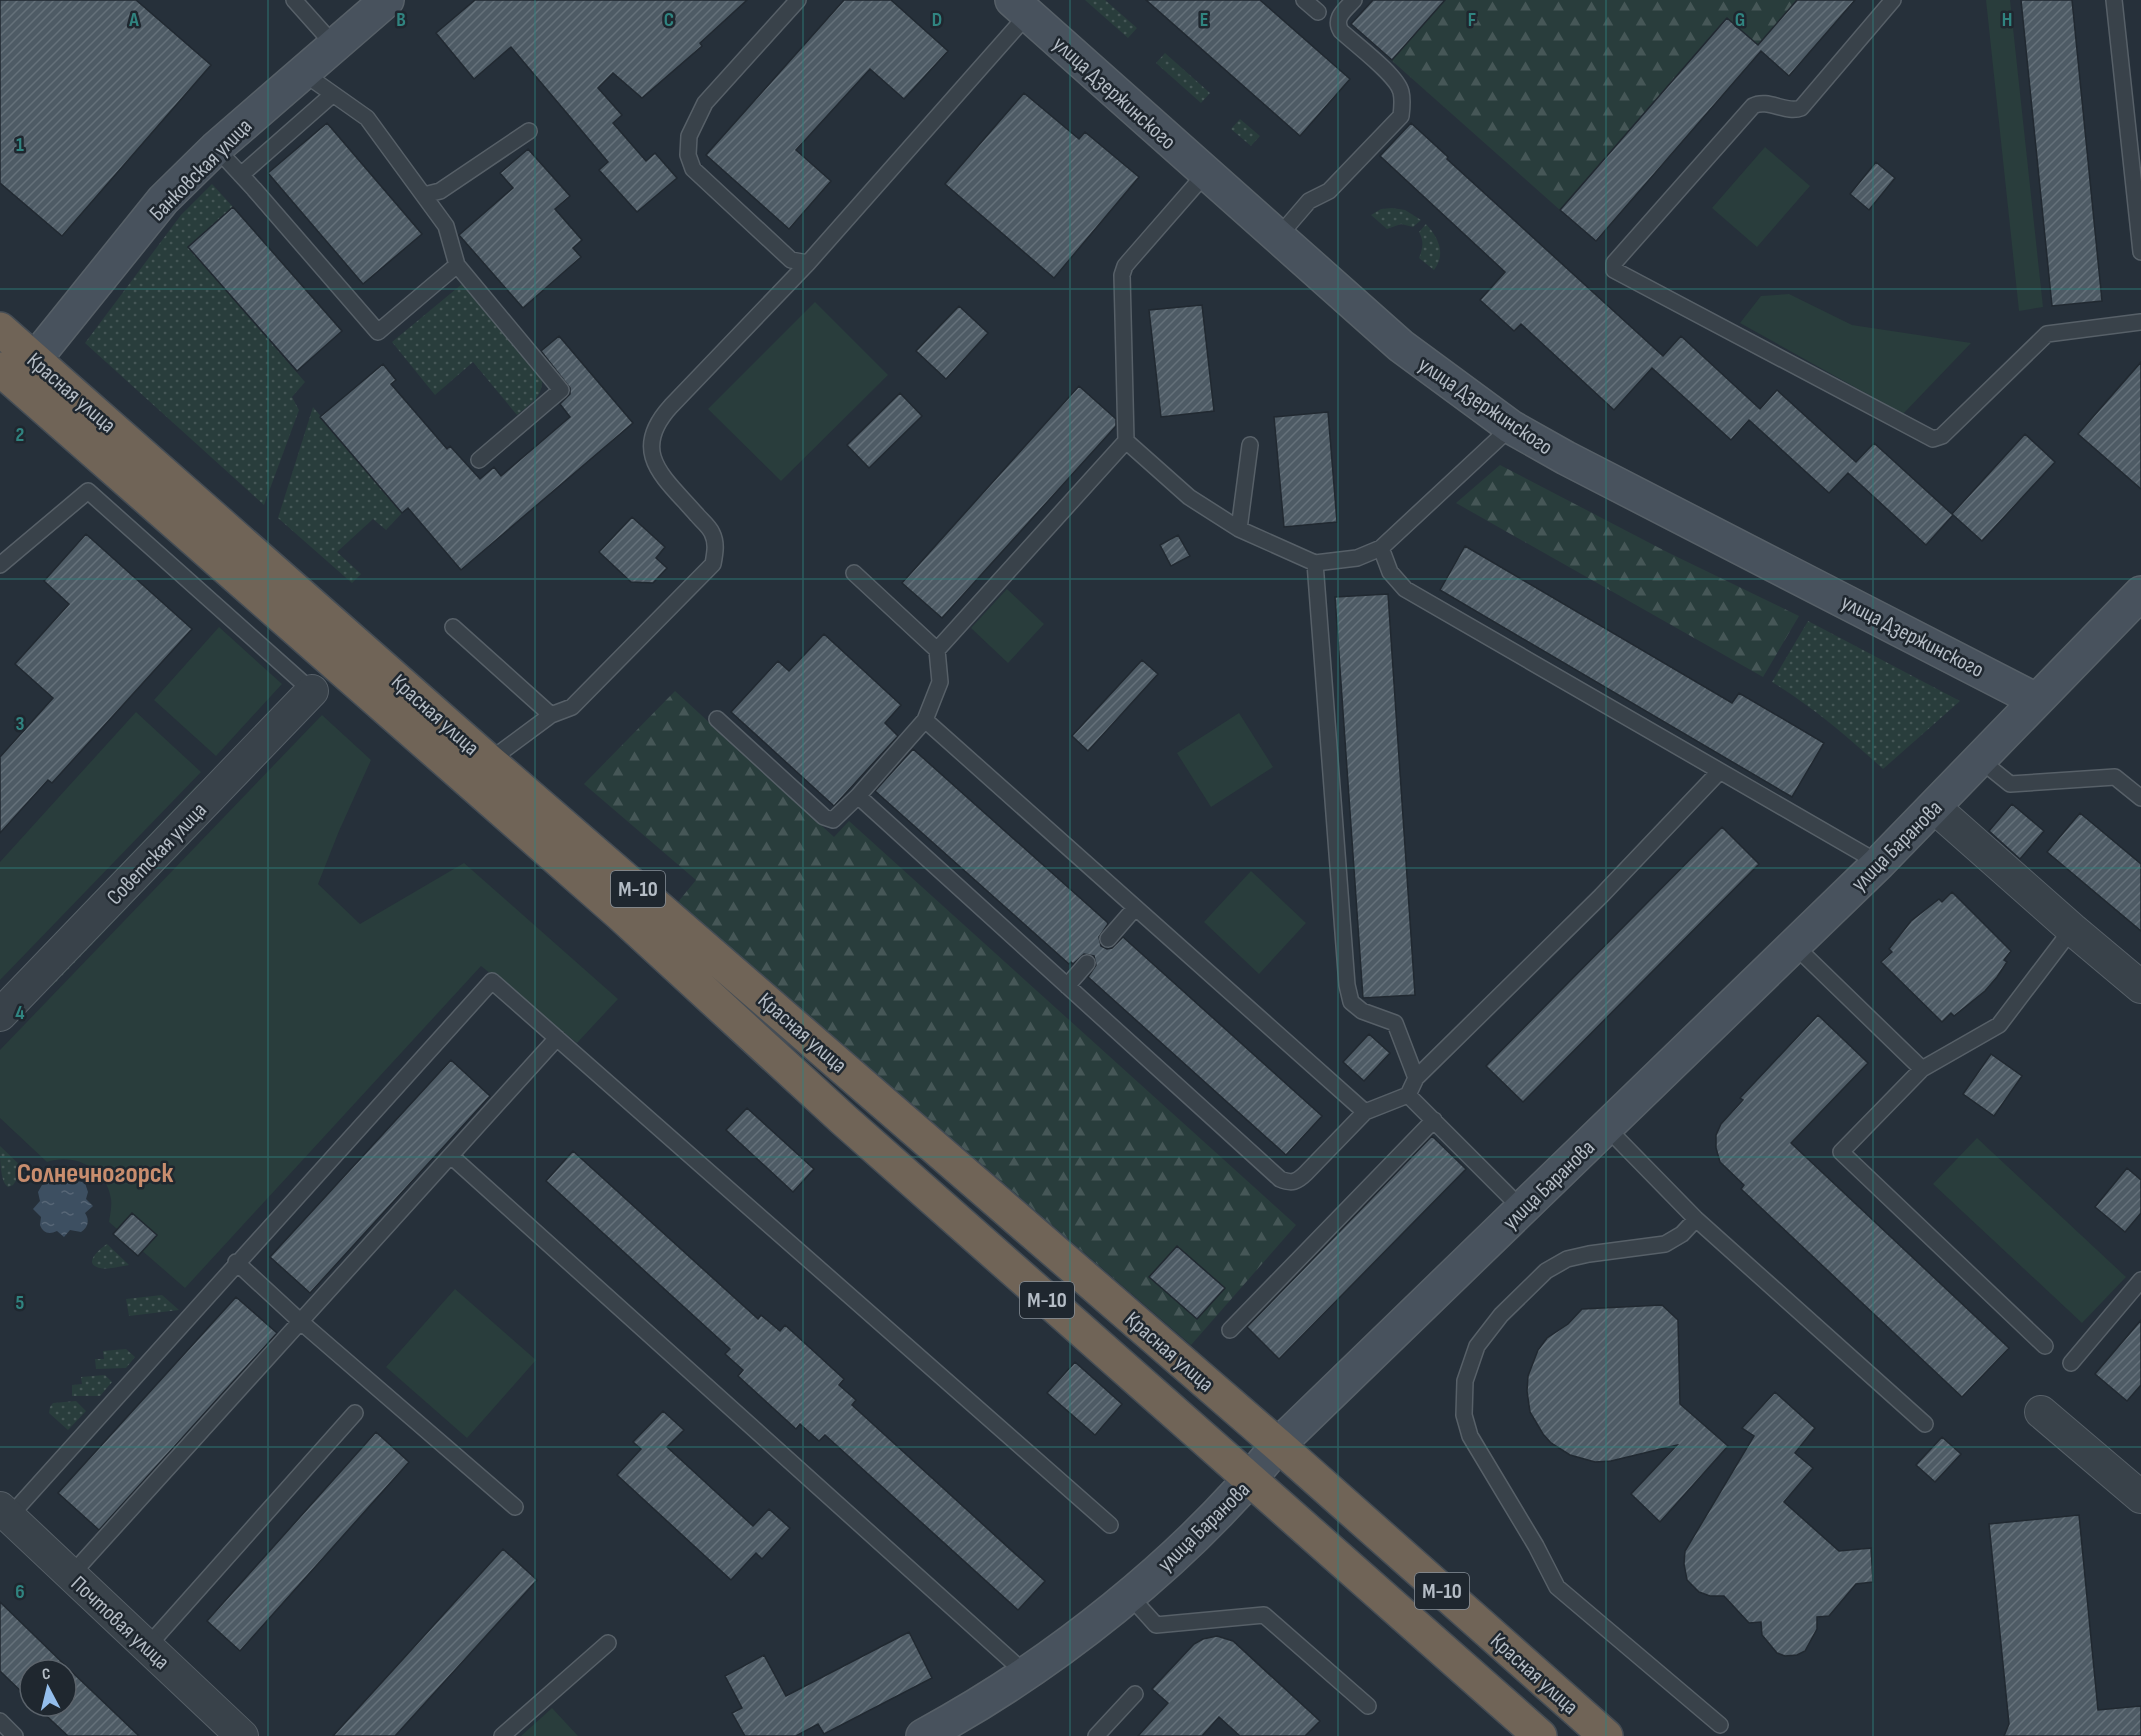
<svg xmlns="http://www.w3.org/2000/svg" width="2141" height="1736" font-family="'Sofia Sans Condensed',sans-serif">
<defs>
<pattern id="grass-dots" width="8" height="8" patternUnits="userSpaceOnUse" patternTransform="scale(1.5)"><rect width="8" height="8" fill="#293d3c"/><path d="M2 2h.1M6 6h.1" fill="none" stroke="#465757" stroke-width="1.8" stroke-linecap="round"/></pattern>
<pattern id="forest-firs" width="22" height="20" patternUnits="userSpaceOnUse" patternTransform="scale(1.5)"><rect width="22" height="20" fill="#293d3c"/><path d="M5 1l3.5 6h-7zM16 11l3.5 6h-7z" fill="#465757"/></pattern>
<pattern id="water-ripples" width="26" height="14" patternUnits="userSpaceOnUse" patternTransform="scale(1.5)"><rect width="26" height="14" fill="#3d4f61"/><path d="M2 4q2-2 4 0t4 0M15 11q2-2 4 0t4 0" fill="none" stroke="#576676"/></pattern>
<pattern id="building-hatch" width="6" height="6" patternUnits="userSpaceOnUse" patternTransform="scale(1.5)"><rect width="6" height="6" fill="#4e5b65"/><path d="M-1 1l2-2M0 6l6-6M5 7l2-2" fill="none" stroke="#65717a"/></pattern>
</defs>
<rect width="100%" height="100%" fill="#26303a"/>
<path fill="url(#grass-dots)" d="M1085,0H1105L1137,28L1128,38Z
M1165,53L1210,93L1201,103L1156,63Z
M1240,119L1260,136L1251,146L1231,129Z
M212,184L233,207L188,247L305,382L292,397L299,410L264,505L85,343L181,215Z
M1392,208L1405,210L1421,220L1413,227L1401,224L1387,229L1371,215L1381,209Z
M1426,224C1439,238 1446,254 1434,270L1419,258C1423,248 1424,241 1419,232Z
M462,284L542,379C544,396 529,405 517,415L473,362L435,395L392,342Z
M313,407L402,513L386,530L373,519L337,552L361,574L352,583L278,518Z
M1808,621L1960,701L1883,769C1848,737 1813,707 1772,682Z
M198,784L204,789L33,966L28,962Z
M199,824L204,828L52,986L47,981Z
M0,1146L24,1169L13,1185L8,1187C0,1182 0,1158 0,1146Z
M107,1244L129,1265C121,1266 108,1270 100,1268C81,1264 101,1248 107,1244Z
M162,1295L179,1310L129,1316L126,1299Z
M126,1349L135,1357L126,1368L96,1369L95,1359H104L103,1351Z
M105,1375L112,1382L100,1396H72V1385L82,1384L81,1377Z
M76,1401L86,1411L68,1430L49,1413L50,1407L53,1403Z"/>
<path fill="url(#forest-firs)" d="M1445,0H1797L1758,45L1726,18L1560,210L1390,59H1392Z
M1500,465L1669,553L1799,616L1763,677L1456,503Z
M675,691L834,837L849,821L1296,1225L1191,1345L678,902L696,880L584,784Z"/>
<path fill="#293d3c" d="M1986,0H2010L2043,307L2019,311Z
M1765,147L1810,186L1757,247L1712,208Z
M1789,294L1852,325L1971,343L1903,414L1740,323L1761,296Z
M815,302L888,375L781,481L708,409Z
M1007,589L1044,624L1008,663L971,628Z
M219,627L282,684L216,756L154,700Z
M136,712L201,772L0,980V862Z
M1239,713L1273,767L1211,807L1177,753Z
M322,715L371,760L339,831L318,884L360,924L464,863L618,999L577,1043L481,966L185,1288L109,1222C110,1215 112,1207 111,1199C107,1169 75,1152 47,1162L0,1118V1050Z
M1251,871L1306,923L1259,974L1204,922Z
M1977,1138L2126,1277L2082,1323L1933,1184Z
M455,1289L536,1360L467,1438L386,1367Z
M552,1708L578,1736H521Z"/>
<path fill="url(#water-ripples)" d="M62,1177L69,1184L74,1180L85,1183L88,1192L86,1199L93,1206L85,1213C90,1220 88,1228 81,1232L70,1230L64,1237L57,1231C49,1235 43,1233 40,1225L41,1217L33,1209L40,1201L38,1192L42,1185L49,1183L55,1185Z"/>
<path fill="url(#building-hatch)" stroke="#212931" stroke-width="1.5" d="M0,0H136L211,65L62,236L0,183Z
M475,0H747L700,43L702,46L642,98L613,73L598,88L622,115L613,123L646,161L655,153L677,178L637,212L599,170L608,162L511,47L474,79L436,33Z
M844,0H891L948,51L904,99L870,69L796,150L831,181L789,229L706,155Z
M1146,0H1260L1350,79L1300,136Z
M1373,0H1445L1392,60L1351,24Z
M1797,0H1855L1789,76L1761,51L1596,241L1560,210L1727,18L1758,45Z
M2021,0H2072L2102,301L2052,306Z
M1024,93L1079,139L1085,132L1139,177L1054,278L945,184Z
M327,123L422,234L363,284L268,173Z
M1411,123L1448,157L1447,159L1663,356L1681,336L1760,409L1777,390L1856,462L1874,443L1953,515L1926,545L1848,473L1829,493L1749,420L1731,440L1652,368L1614,410L1521,324L1514,331L1480,300L1505,272L1380,156Z
M528,149L570,196L555,209L582,240L573,248L581,257L523,308L459,235L513,188L500,173Z
M1876,162L1895,178L1869,210L1850,194Z
M233,207L342,331L297,371L188,247Z
M1202,305L1214,411L1161,417L1149,310Z
M959,306L988,333L946,379L916,351Z
M559,336L633,423L461,570L408,508L402,513L320,417L383,364L396,380L391,384L447,449L450,446L480,479L494,467L501,476L570,417L560,404L570,394V388L541,351Z
M2141,362V489L2078,434Z
M1079,386L1116,419V426L942,618L902,583Z
M900,393L922,416L869,468L847,445Z
M1328,412L1337,522L1284,527L1274,417Z
M2025,434L2055,462L1982,541L1952,514Z
M632,517L665,547L656,558L667,568L653,583L631,582L599,552Z
M86,534L192,629L52,783L48,780L0,833V757L53,698L15,664L69,604L44,581Z
M1178,535L1190,556L1171,566L1160,545Z
M1465,546L1732,703L1739,693L1824,743L1792,797L1440,590Z
M1388,594L1415,995L1363,998L1335,597Z
M824,634L901,705L885,723L898,736L834,806L731,712L778,661L789,671Z
M1142,660L1158,674L1088,751L1072,736Z
M913,749L1107,922L1108,924L1099,937L1101,946L1107,949L1112,948L1123,937L1322,1116L1286,1155L1088,977L1096,965L1094,956L1084,954L1073,964L1071,962L1069,964L875,791Z
M2012,804L2044,831L2020,859L1989,831Z
M2080,813L2141,864V931L2047,852Z
M1722,827L1759,864L1523,1102L1486,1066Z
M1952,892L2011,951L2004,960L2007,962L1997,977L1985,991L1954,1016L1951,1013L1942,1022L1881,962L1892,952L1889,949L1911,921L1939,899L1942,902Z
M1818,1015L1868,1063L1791,1143L2009,1348L1962,1397L1741,1189L1744,1185L1720,1162L1716,1148V1135L1721,1124L1743,1100L1740,1098Z
M1369,1034L1390,1053L1364,1081L1343,1062Z
M1991,1054L2022,1076L1994,1116L1963,1094Z
M451,1060L490,1096L310,1293L270,1257Z
M747,1108L814,1169L793,1192L726,1130Z
M1432,1136L1466,1169L1279,1359L1247,1327Z
M573,1151L758,1319L761,1315L780,1331L785,1325L844,1379L839,1385L856,1400L852,1405L1045,1581L1018,1610L825,1435L819,1441L800,1424L796,1429L738,1376L743,1370L725,1354L730,1349L546,1181Z
M2127,1168L2141,1180V1213L2125,1232L2095,1207Z
M132,1213L157,1235L138,1256L113,1234Z
M1177,1246L1225,1288L1197,1319L1149,1277Z
M236,1297L277,1333L99,1530L58,1493Z
M1662,1305L1678,1320L1680,1404L1728,1446L1660,1522L1631,1494L1677,1445L1611,1461L1595,1462L1570,1455L1551,1443L1543,1434L1530,1412L1527,1391L1528,1376L1538,1350L1547,1338L1568,1324L1582,1309Z
M2141,1320V1385L2127,1401L2095,1374Z
M1075,1362L1122,1404L1095,1435L1047,1393Z
M1775,1392L1815,1428L1795,1453L1813,1468L1784,1502L1839,1551L1871,1548L1873,1582L1856,1584L1829,1616L1817,1617V1629L1805,1651L1797,1655L1785,1656L1777,1653L1762,1635L1761,1622L1749,1623L1724,1596H1710L1699,1592L1687,1580L1684,1564L1685,1551L1754,1436L1742,1428Z
M663,1411L684,1430L667,1447L753,1526L769,1509L790,1528L762,1559L756,1553L731,1580L617,1475L641,1449L633,1442Z
M376,1432L409,1462L240,1651L207,1621Z
M1942,1437L1961,1454L1935,1482L1916,1465Z
M2079,1515L2098,1710L2141,1706V1736H2004L2009,1724L1989,1524Z
M503,1549L537,1580L395,1736H333Z
M0,1602L72,1672L139,1736H68L36,1706H66V1670H30V1700L0,1671Z
M909,1632L932,1678L824,1734L818,1724L796,1736H745L732,1713L742,1708L725,1676L764,1655L786,1696Z
M1217,1636L1233,1641L1320,1721L1305,1736H1240L1219,1717L1202,1736H1138L1168,1703L1152,1689L1194,1644L1203,1639Z"/>
<g fill="none" stroke-linecap="round" stroke-linejoin="round">
<g stroke="#576068" stroke-width="18">
<path id="lane" d="M294,0L335,46
M798,0L705,103L689,136L688,155L693,169L791,260L808,263L1028,14
M1304,0L1318,12
M1893,0L1801,108C1786,114 1768,98 1753,106L1614,263V270L1933,439L1942,436L2047,334L2141,322
M2114,0L2141,252
M305,69L316,82L367,118L446,226L457,265L561,390L479,460
M216,148L254,189L378,332L457,265
M241,175L333,94
M424,195L440,191L529,131
M1278,237L1309,201L1329,191L1401,116C1402,108 1403,100 1401,92C1397,75 1356,45 1341,31C1333,18 1345,10 1354,0
M1126,441L1189,497L1239,529L1315,563L1357,558L1381,548L1511,427
M1239,529L1250,445
M1381,548L1390,572L1405,589L1879,863
M1315,563L1347,985L1351,1002L1362,1011L1395,1023L1416,1078
M0,565L88,491L312,691
M854,573L937,650
M453,627L551,715
M717,719L824,817L833,820L858,796L925,720L940,682L937,650L1126,441L1122,275L1125,266L1131,259L1206,173
M925,720L1365,1112
M1979,759L2010,784L2115,777L2141,798
M489,761L551,715L572,707L713,564C715,553 717,543 712,533C709,526 701,520 697,515C665,478 628,453 671,406L808,263
M858,796L1280,1179C1292,1184 1297,1182 1306,1173L1365,1112L1408,1095L1416,1078L1601,896L1720,771
M1108,939L1135,908
M1794,945L1922,1069
M1067,986L1087,963
M1408,1095L1522,1209
M1606,1127L1696,1219L1925,1424
M451,1156L1025,1673
M1696,1219L1682,1234L1665,1244L1589,1254L1567,1259L1546,1271L1501,1315L1477,1346L1465,1381L1464,1415L1470,1436L1536,1546L1557,1587L1720,1725
M236,1262L301,1322L515,1507
M1230,1330L1434,1120
M2045,1346L1841,1152L1922,1069L1999,1025L2072,929
M2071,1363L2141,1280
M9,1517L492,981L1110,1525
M71,1575L557,1038
M1129,1595L1156,1625L1264,1615L1368,1706
M147,1647L355,1413
M0,1721L15,1736
M502,1736L608,1643
M1096,1736L1135,1694"/>
</g>
<g stroke="#576068" stroke-width="34">
<path id="street" d="M1934,807L2072,929L2141,987
M0,1015L312,691
M2041,1412L2141,1497
M0,1508L242,1736"/>
</g>
<g stroke="#576068" stroke-width="36">
<path id="secondary" d="M1012,0L1401,346L1511,427L1566,458L2036,700
M35,359L163,200L216,148L387,0
M923,1736C1051,1667 1187,1560 1278,1445L1879,863L2141,593"/>
</g>
<g stroke="#454d55" stroke-width="36">
<path id="highway" d="M0,329L489,761L1278,1445L1606,1736
M0,369L620,914L844,1120L1540,1736"/>
</g>
<use href="#lane" stroke="#39424a" stroke-width="15"/>
<use href="#street" stroke="#39424a" stroke-width="32"/>
<use href="#secondary" stroke="#48525d" stroke-width="33"/>
<use href="#highway" stroke="#706457" stroke-width="33"/>
</g>
<path fill="none" stroke="#308480" stroke-width="1.5" stroke-opacity="0.55" d="M268,0V1736M535,0V1736M803,0V1736M1070,0V1736M1338,0V1736M1606,0V1736M1873,0V1736M0,289H2141M0,579H2141M0,868H2141M0,1157H2141M0,1447H2141"/>
<g text-anchor="middle" stroke-width="5" stroke-linejoin="round" paint-order="stroke">
<g fill="#1f272f" stroke="#889099" stroke-width="1.5">
<rect x="611" y="871" width="54" height="36" rx="4.5"/>
<rect x="1020" y="1282" width="54" height="36" rx="4.5"/>
<rect x="1415" y="1573" width="54" height="36" rx="4.5"/>
</g>
<g font-size="21" font-weight="bold" fill="#b5bdc6">
<text x="638" y="896">М-10</text>
<text x="1047" y="1307">М-10</text>
<text x="1442" y="1598">М-10</text>
</g>
<g font-size="22" fill="#b5bdc6" stroke="#1f272f">
<text transform="translate(1115 92) rotate(42)" y="8">улица Дзержинского</text>
<text transform="translate(200 169) rotate(-45)" y="8">Банковская улица</text>
<text transform="translate(72 392) rotate(41)" y="8">Красная улица</text>
<text transform="translate(1486 405) rotate(34)" y="8">улица Дзержинского</text>
<text transform="translate(1913 635) rotate(27)" y="8">улица Дзержинского</text>
<text transform="translate(436 714) rotate(42)" y="8">Красная улица</text>
<text transform="translate(1896 845) rotate(-45)" y="8">улица Баранова</text>
<text transform="translate(156 853) rotate(-46)" y="8">Советская улица</text>
<text transform="translate(803 1032) rotate(41)" y="8">Красная улица</text>
<text transform="translate(1548 1184) rotate(-44)" y="8">улица Баранова</text>
<text transform="translate(1170 1351) rotate(41)" y="8">Красная улица</text>
<text transform="translate(1203 1526) rotate(-44)" y="8">улица Баранова</text>
<text transform="translate(121 1622) rotate(43)" y="8">Почтовая улица</text>
<text transform="translate(1535 1673) rotate(42)" y="8">Красная улица</text>
</g>
<g font-size="28" font-weight="bold" fill="#c88d6e" stroke="#1f272f">
<text x="95" y="1182">Солнечногорск</text>
</g>
</g>
<g font-size="20" text-anchor="middle" font-weight="bold" fill="#308480" stroke="#1f272f" stroke-width="5" stroke-linejoin="round" paint-order="stroke">
<text x="134" y="26">A</text>
<text x="401" y="26">B</text>
<text x="669" y="26">C</text>
<text x="937" y="26">D</text>
<text x="1204" y="26">E</text>
<text x="1472" y="26">F</text>
<text x="1740" y="26">G</text>
<text x="2007" y="26">H</text>
<text x="20" y="151">1</text>
<text x="20" y="441">2</text>
<text x="20" y="730">3</text>
<text x="20" y="1019">4</text>
<text x="20" y="1309">5</text>
<text x="20" y="1598">6</text>
</g>
<g transform="translate(48 1688) rotate(353)"><circle r="28" fill="#1f272f" stroke="#5b636b" stroke-width="1.5"/>
<path d="M0-4.5L10 22L0 15L-10 22Z" fill="#94beec"/>
<text y="-9" font-size="16" font-weight="bold" text-anchor="middle" fill="#b5bdc6">С</text>
</g>
</svg>
